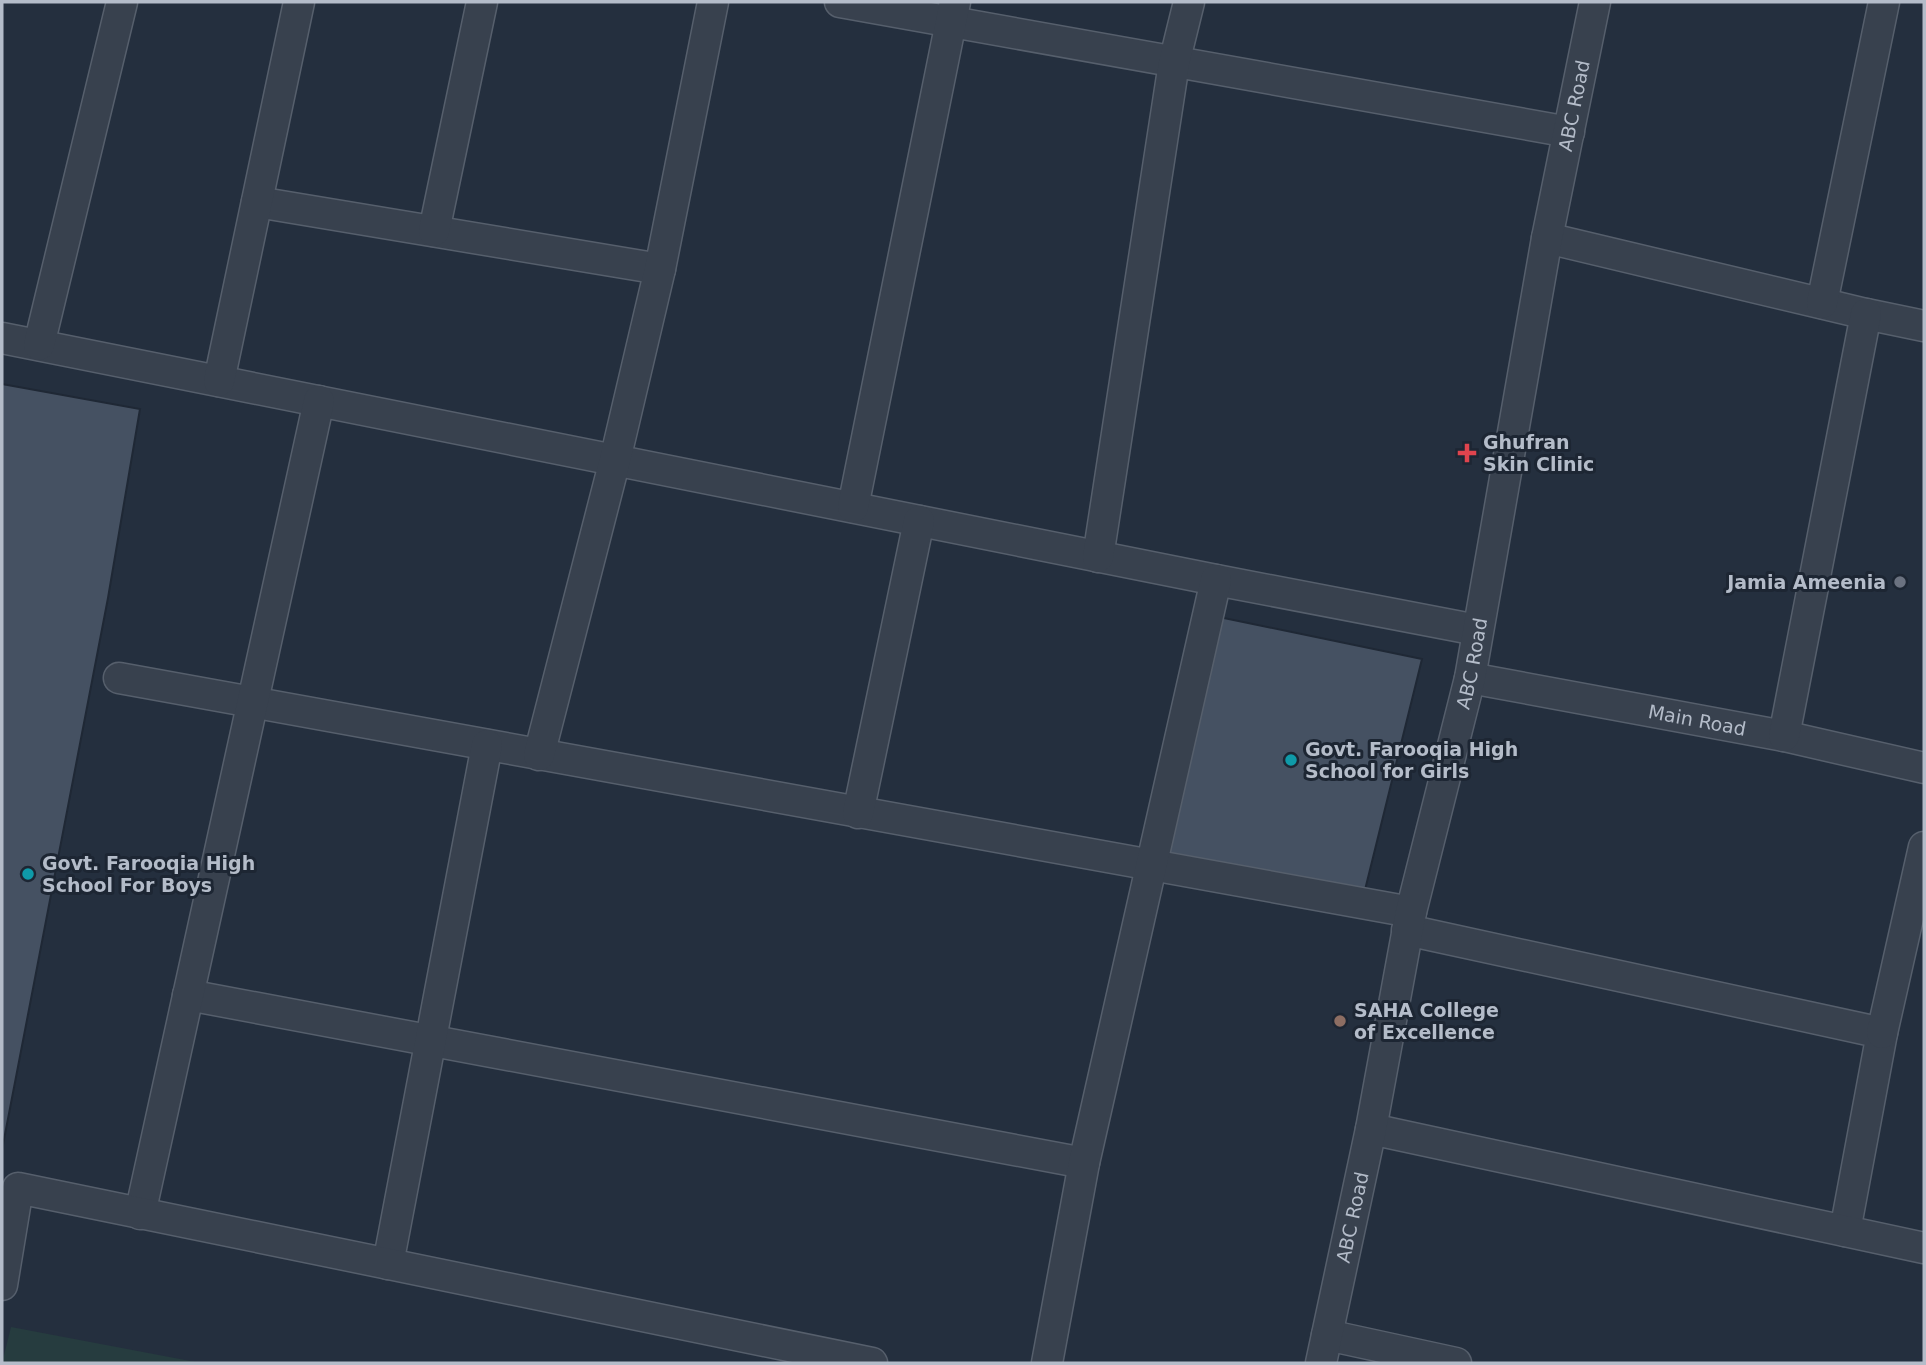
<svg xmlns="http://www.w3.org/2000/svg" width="1926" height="1365" font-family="'DejaVu Sans',sans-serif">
<rect width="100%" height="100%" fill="#242f3e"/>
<path fill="#263c3f" d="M11,1327L201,1363H2Z"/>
<path fill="#455162" stroke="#1f2835" stroke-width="2" d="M2,384L140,409L108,598L2,1150Z
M1219,617L1422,659L1363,898L1162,861Z"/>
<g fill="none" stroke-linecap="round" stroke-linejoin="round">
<g stroke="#565f6c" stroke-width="33">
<g id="minor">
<path d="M840,2L1569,132"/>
<path d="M257,202L660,269"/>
<path d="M434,231L482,2"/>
<path d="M1547,238L1866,314L1924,326"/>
<path d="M1822,303L1884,2"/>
<path d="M2,338L1216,580L1477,630"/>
<path d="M39,345L122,2"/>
<path d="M219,381L299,2"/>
<path d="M853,507L955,2"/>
<path d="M1098,557L1174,63L1189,2"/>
<path d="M119,678L1411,912"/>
<path id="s1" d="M1470,678L1784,736L1924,768"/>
<path d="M1784,736L1866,314"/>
<path d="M539,755L615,460L660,269L713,2"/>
<path d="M858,813L919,521"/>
<path d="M1407,930L1882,1033L1845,1231"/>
<path d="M188,995L1084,1163"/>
<path d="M1882,1033L1924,847"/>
<path d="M1371,1129L1924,1248"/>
<path d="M140,1214L319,401"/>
<path d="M388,1264L487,745"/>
<path d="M2,1285L18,1188L872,1363"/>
<path d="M1327,1335L1456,1363"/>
<path d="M1047,1363L1084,1163L1216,580"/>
<path id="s2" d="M1321,1363L1371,1129L1411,912L1470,678L1547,238L1595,2"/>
</g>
</g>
<use href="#minor" stroke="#38414e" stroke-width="30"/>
</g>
<path fill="#e0444e" stroke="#1d2633" stroke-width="2.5" d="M1463.5 442.5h7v7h7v7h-7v7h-7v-7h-7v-7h7z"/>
<circle fill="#6b7280" stroke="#1d2633" stroke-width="2.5" cx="1900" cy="582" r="7"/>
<g fill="#0f9aa8" stroke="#1d2633" stroke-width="2.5">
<circle cx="1291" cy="760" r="7"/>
<circle cx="28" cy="874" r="7"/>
</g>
<circle fill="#8d6e63" stroke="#1d2633" stroke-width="2.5" cx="1340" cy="1021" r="7"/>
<g text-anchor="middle" stroke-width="6" stroke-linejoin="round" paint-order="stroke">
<g font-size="19" fill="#b4bcc9" stroke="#1d2633">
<text dy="7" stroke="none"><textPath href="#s2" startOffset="1283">ABC Road</textPath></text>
<text dy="7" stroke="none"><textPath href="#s2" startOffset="716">ABC Road</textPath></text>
<text dy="7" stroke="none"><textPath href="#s1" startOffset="231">Main Road</textPath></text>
<text dy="7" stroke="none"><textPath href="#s2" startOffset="149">ABC Road</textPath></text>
</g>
<g font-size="19" font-weight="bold" fill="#b4bcc9" stroke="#1d2633" text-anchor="start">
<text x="1483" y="449">Ghufran<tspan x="1483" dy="22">Skin Clinic</tspan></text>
<text x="1886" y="589" text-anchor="end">Jamia Ameenia</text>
<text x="1305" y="756">Govt. Farooqia High<tspan x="1305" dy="22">School for Girls</tspan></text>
<text x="42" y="870">Govt. Farooqia High<tspan x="42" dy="22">School For Boys</tspan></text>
<text x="1354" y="1017">SAHA College<tspan x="1354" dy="22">of Excellence</tspan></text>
</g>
</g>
<rect width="1926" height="1365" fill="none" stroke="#b4bcc9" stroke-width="7"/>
</svg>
